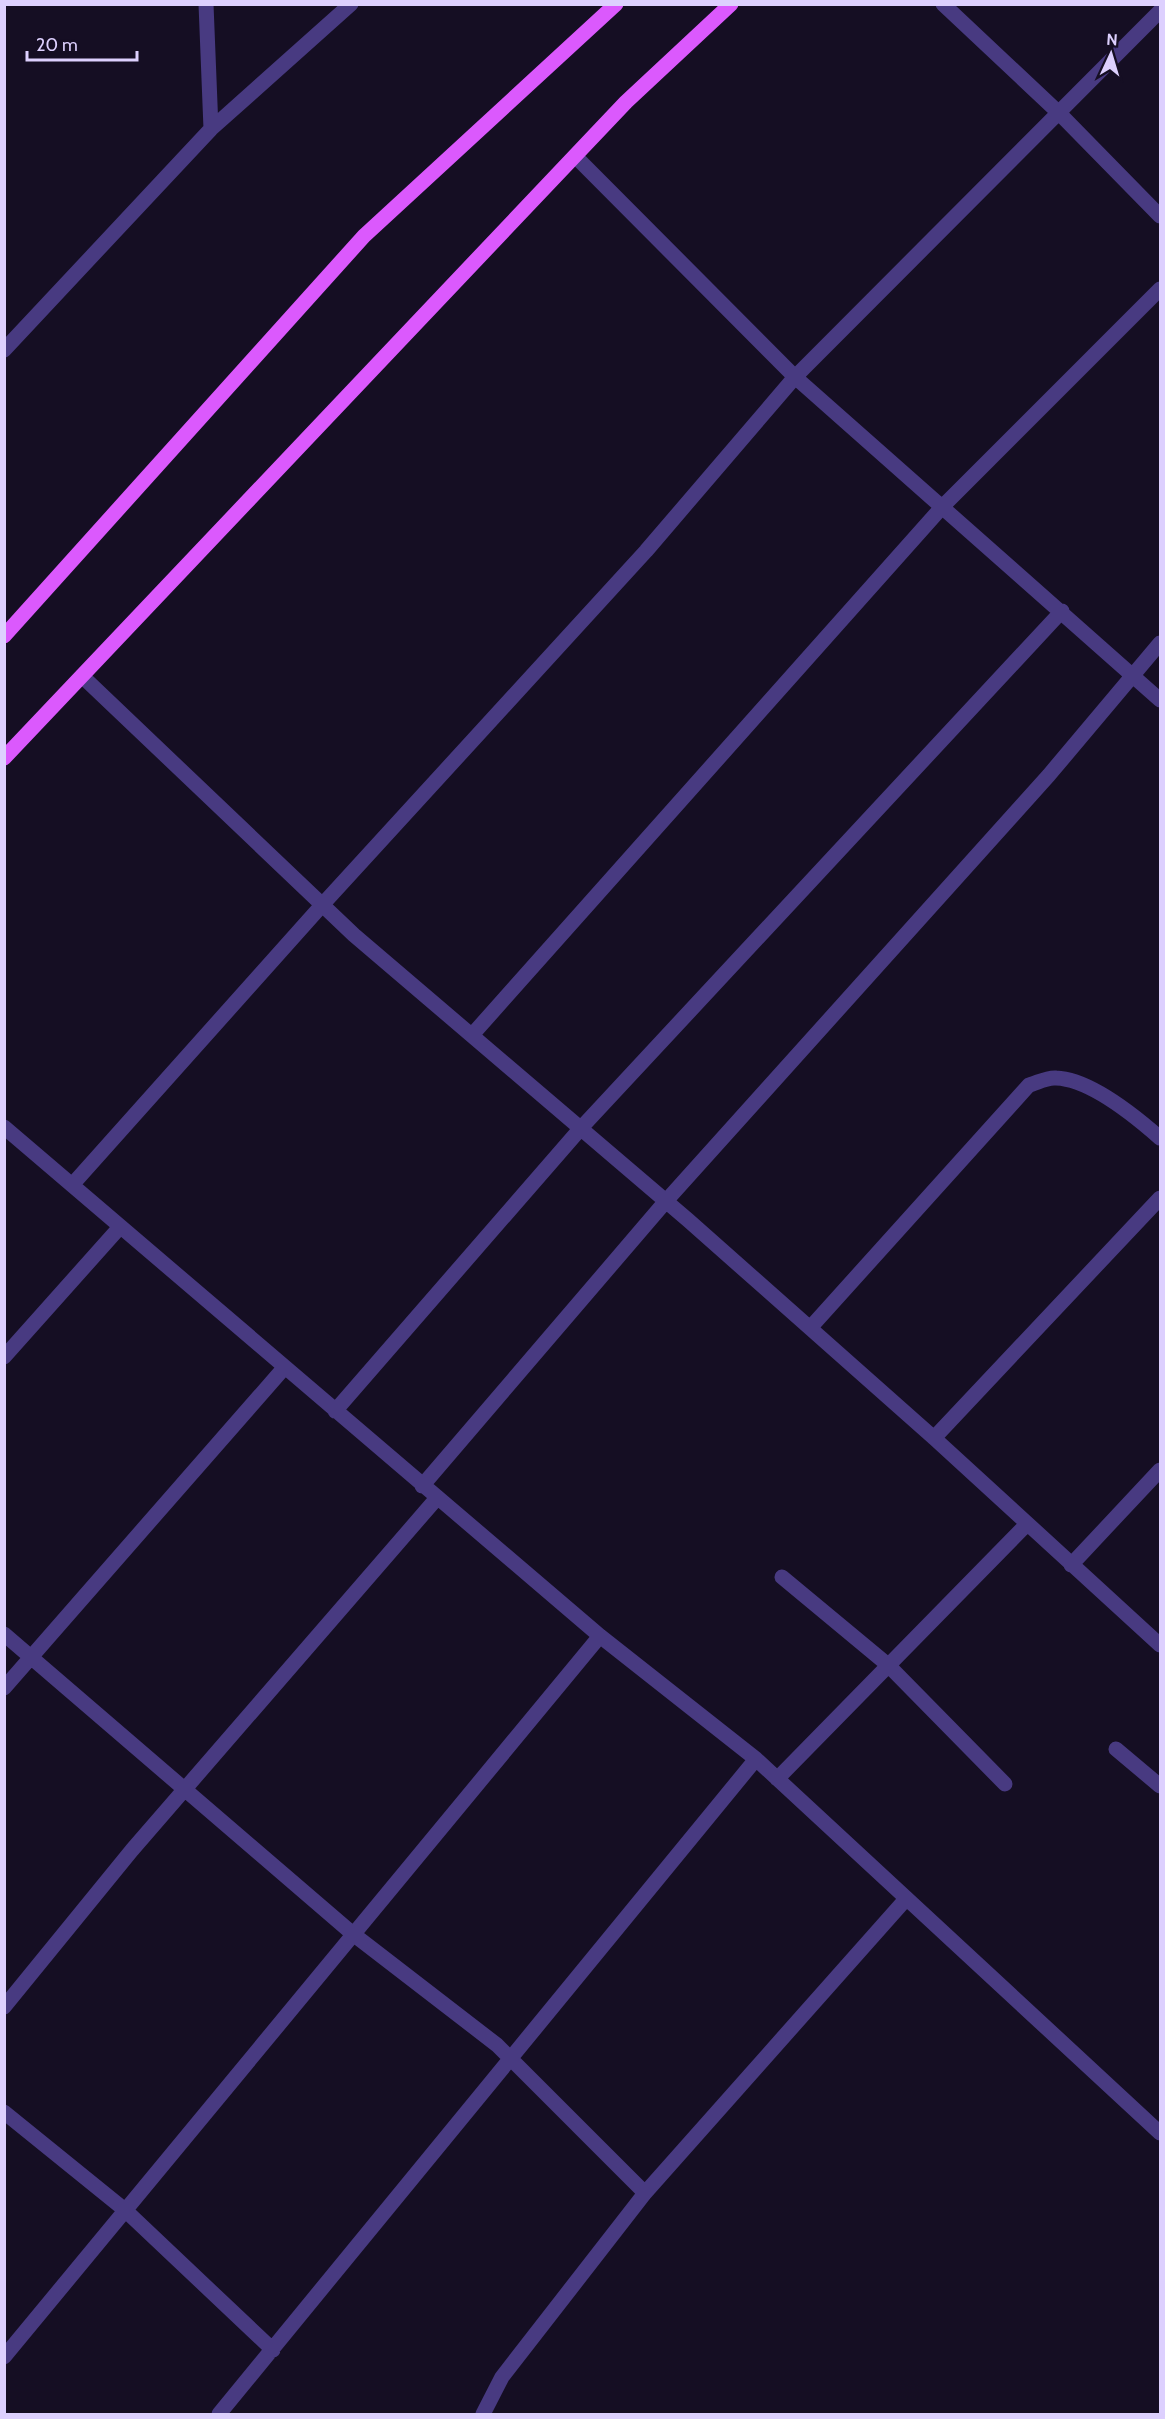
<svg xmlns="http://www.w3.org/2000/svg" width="1165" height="2419" font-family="Cabin,sans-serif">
<rect width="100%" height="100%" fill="#150e23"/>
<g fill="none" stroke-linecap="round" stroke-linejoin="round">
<path stroke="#483a81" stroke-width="15" d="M206,4L211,129
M943,4L1060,114L1160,216
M575,156L795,377L1160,700
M4,350L211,129L351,4
M82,676L354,935L688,1220L934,1438L1160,1645
M472,1035L943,506L1160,289
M4,1127L600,1636L756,1759L1160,2133
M72,1185L323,904L646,551L795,377L1160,11
M810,1328L1029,1085C1037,1083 1047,1077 1056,1078C1090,1079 1135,1116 1160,1138
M4,1357L120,1227
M335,1411L581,1128L1062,611
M934,1438L1160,1198
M422,1486L666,1201L1049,775L1160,643
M1071,1565L1160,1470
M782,1577L888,1665L1005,1784
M4,1634L353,1934L497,2045L645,2193
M4,1688L284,1368
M1116,1749L1160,1786
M777,1779L1027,1524
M4,2007L132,1850L437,1498
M4,2112L125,2210L273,2350
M4,2357L600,1636
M219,2414L756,1759
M483,2414L502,2377L645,2193L906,1899"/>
<path stroke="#db59fd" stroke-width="15" d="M4,636L364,236L616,4
M4,758L626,102L731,4"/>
</g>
<rect width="1165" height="2419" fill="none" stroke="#ddd0fe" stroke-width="12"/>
<g transform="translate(1111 54) rotate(4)" stroke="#150e23" stroke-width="4.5" paint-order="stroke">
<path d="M0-4.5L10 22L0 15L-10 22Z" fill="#ddd0fe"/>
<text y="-9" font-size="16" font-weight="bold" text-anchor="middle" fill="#ddd0fe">N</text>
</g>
<path d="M27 51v9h110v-9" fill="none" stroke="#ddd0fe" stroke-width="3"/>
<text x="36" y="51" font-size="18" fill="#ddd0fe" stroke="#150e23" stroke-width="4.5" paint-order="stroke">20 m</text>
</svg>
